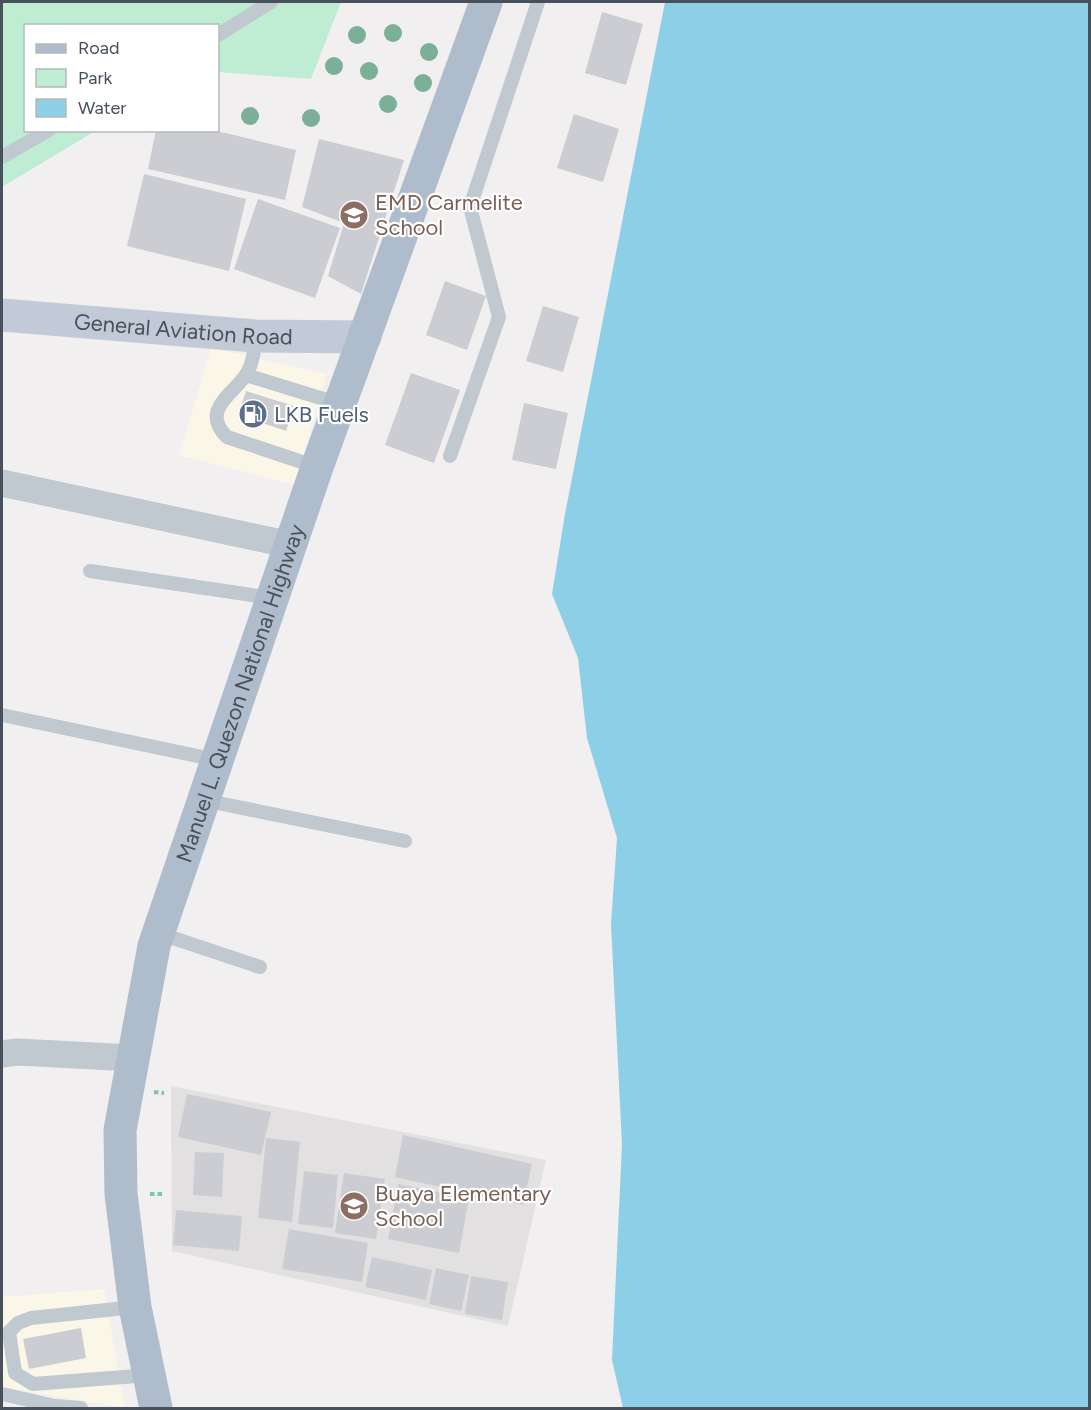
<svg xmlns="http://www.w3.org/2000/svg" width="1091" height="1410" font-family="Figtree,sans-serif">
<rect width="100%" height="100%" fill="#f1efef"/>
<path fill="#fbf7e8" d="M211,348L327,374L295,485L179,455Z
M104,1289L125,1408L2,1387V1297Z"/>
<path fill="#e2e0e0" d="M171,1086L546,1160L508,1326L172,1251Z"/>
<path fill="#bfedd4" d="M2,2H341L311,79L218,72V26H26V130L95,131L2,187Z"/>
<path fill="#8ecfe8" d="M665,2H1089V1408H623L612,1360L622,1144L611,924L617,838L587,738L578,658L552,594L565,514Z"/>
<path fill="#cccdd3" d="M602,12L643,24L626,85L585,73Z
M574,114L619,129L603,182L557,168Z
M156,130H213L296,150L285,200L148,169Z
M319,139L404,160L361,294L328,276L344,223L302,207Z
M144,174L246,199L229,271L127,246Z
M258,199L340,228L315,298L234,269Z
M445,281L486,296L467,350L426,335Z
M543,306L579,317L563,372L526,361Z
M411,373L460,390L434,463L385,445Z
M246,391L294,406L286,431L238,415Z
M524,403L568,413L556,469L512,460Z
M187,1094L271,1112L261,1155L178,1137Z
M403,1135L532,1164L523,1205L395,1177Z
M266,1138L300,1142L292,1222L258,1218Z
M195,1152L224,1153L222,1197L193,1195Z
M304,1171L338,1175L333,1228L298,1224Z
M344,1173L385,1179L376,1239L335,1233Z
M398,1184L469,1198L459,1253L388,1239Z
M176,1210L242,1216L239,1251L173,1245Z
M289,1229L368,1243L362,1282L282,1269Z
M372,1257L432,1270L426,1300L365,1287Z
M436,1268L469,1275L461,1311L429,1304Z
M471,1276L508,1282L502,1320L465,1314Z
M81,1328L86,1358L29,1369L23,1339Z"/>
<g fill="none" stroke-linecap="round" stroke-linejoin="round">
<path stroke="#78c9a7" stroke-width="4" stroke-dasharray="4.5 3" stroke-linecap="butt" d="M154,1092L164,1093
M150,1194H164"/>
<path stroke="#c0c8d0" stroke-width="14" d="M218,35L271,2
M2,157L49,130
M255,336C254,349 254,361 247,373C235,394 199,409 227,437L317,467
M246,375L340,404
M450,456L499,317L470,207L538,2
M90,571L272,598
M2,715L217,760
M203,800L405,841
M158,933L260,967
M135,1307L31,1318L18,1323L9,1332L15,1373L33,1384L150,1375
M2,1394L55,1406L81,1408"/>
<path stroke="#c0c8d0" stroke-width="27" d="M2,483L291,545
M2,1054L17,1052L133,1058"/>
<path stroke="#c2cad7" stroke-width="33" id="s1" d="M2,315L255,336L365,337"/>
<path stroke="#afbccc" stroke-width="33" id="s2" d="M156,1408L135,1307L121,1194L120,1130L154,946L317,467L486,2"/>
</g>
<g fill="#7baf98">
<circle cx="393" cy="33" r="9"/>
<circle cx="357" cy="35" r="9"/>
<circle cx="429" cy="52" r="9"/>
<circle cx="334" cy="66" r="9"/>
<circle cx="369" cy="71" r="9"/>
<circle cx="423" cy="83" r="9"/>
<circle cx="388" cy="104" r="9"/>
<circle cx="250" cy="116" r="9"/>
<circle cx="311" cy="118" r="9"/>
</g>
<defs>
<g id="school-disc" transform="scale(1.5)"><circle r="9.5" fill="#8d6e63" stroke="#fff"/><path d="M0-5L7-2L0 1L-7-2ZM-4 1L0 2.5L4 1V4Q0 6-4 4Z" fill="#fff"/></g>
<g id="fuel-disc" transform="scale(1.5)"><circle r="9.5" fill="#5c6f8a" stroke="#fff"/><path d="M-5.5-6h7V0h2V4h1.3V-2.5L3-4.5l.8-.8L6-3V5H2.5V1h-1V6h-7ZM-4.2-4.7v3.2H.2V-4.7Z" fill="#fff"/></g>
</defs>
<g fill-rule="evenodd">
<use href="#school-disc" x="354" y="215"/>
<use href="#fuel-disc" x="253" y="414"/>
<use href="#school-disc" x="354" y="1206"/>
</g>
<g text-anchor="middle" stroke-width="4.5" stroke-linejoin="round" paint-order="stroke">
<g font-size="22" fill="#785e54" stroke="#fff" text-anchor="start">
<text x="375" y="210">EMD Carmelite<tspan x="375" dy="25">School</tspan></text>
<text x="375" y="1201">Buaya Elementary<tspan x="375" dy="25">School</tspan></text>
</g>
<g font-size="22" fill="#47505b" stroke="#fff">
<text dy="8" stroke="none"><textPath href="#s1" startOffset="182">General Aviation Road</textPath></text>
<text dy="8" stroke="none"><textPath href="#s2" startOffset="735">Manuel L. Quezon National Highway</textPath></text>
</g>
<g font-size="22" fill="#4e5e75" stroke="#fff" text-anchor="start">
<text x="274" y="422">LKB Fuels</text>
</g>
</g>
<rect width="1091" height="1410" fill="none" stroke="#47505b" stroke-width="6"/>
<rect x="24" y="24" width="195" height="108" fill="#ffffff" stroke="#b5b9bd" stroke-width="1.5"/>
<rect x="36" y="44" width="30" height="9" fill="#afbccc" stroke="#b5b9bd" stroke-width="1.5"/>
<text x="78" y="54" font-size="18" fill="#47505b">Road</text>
<rect x="36" y="69" width="30" height="18" fill="#bfedd4" stroke="#b5b9bd" stroke-width="1.5"/>
<text x="78" y="84" font-size="18" fill="#47505b">Park</text>
<rect x="36" y="99" width="30" height="18" fill="#8ecfe8" stroke="#b5b9bd" stroke-width="1.5"/>
<text x="78" y="114" font-size="18" fill="#47505b">Water</text>
</svg>
